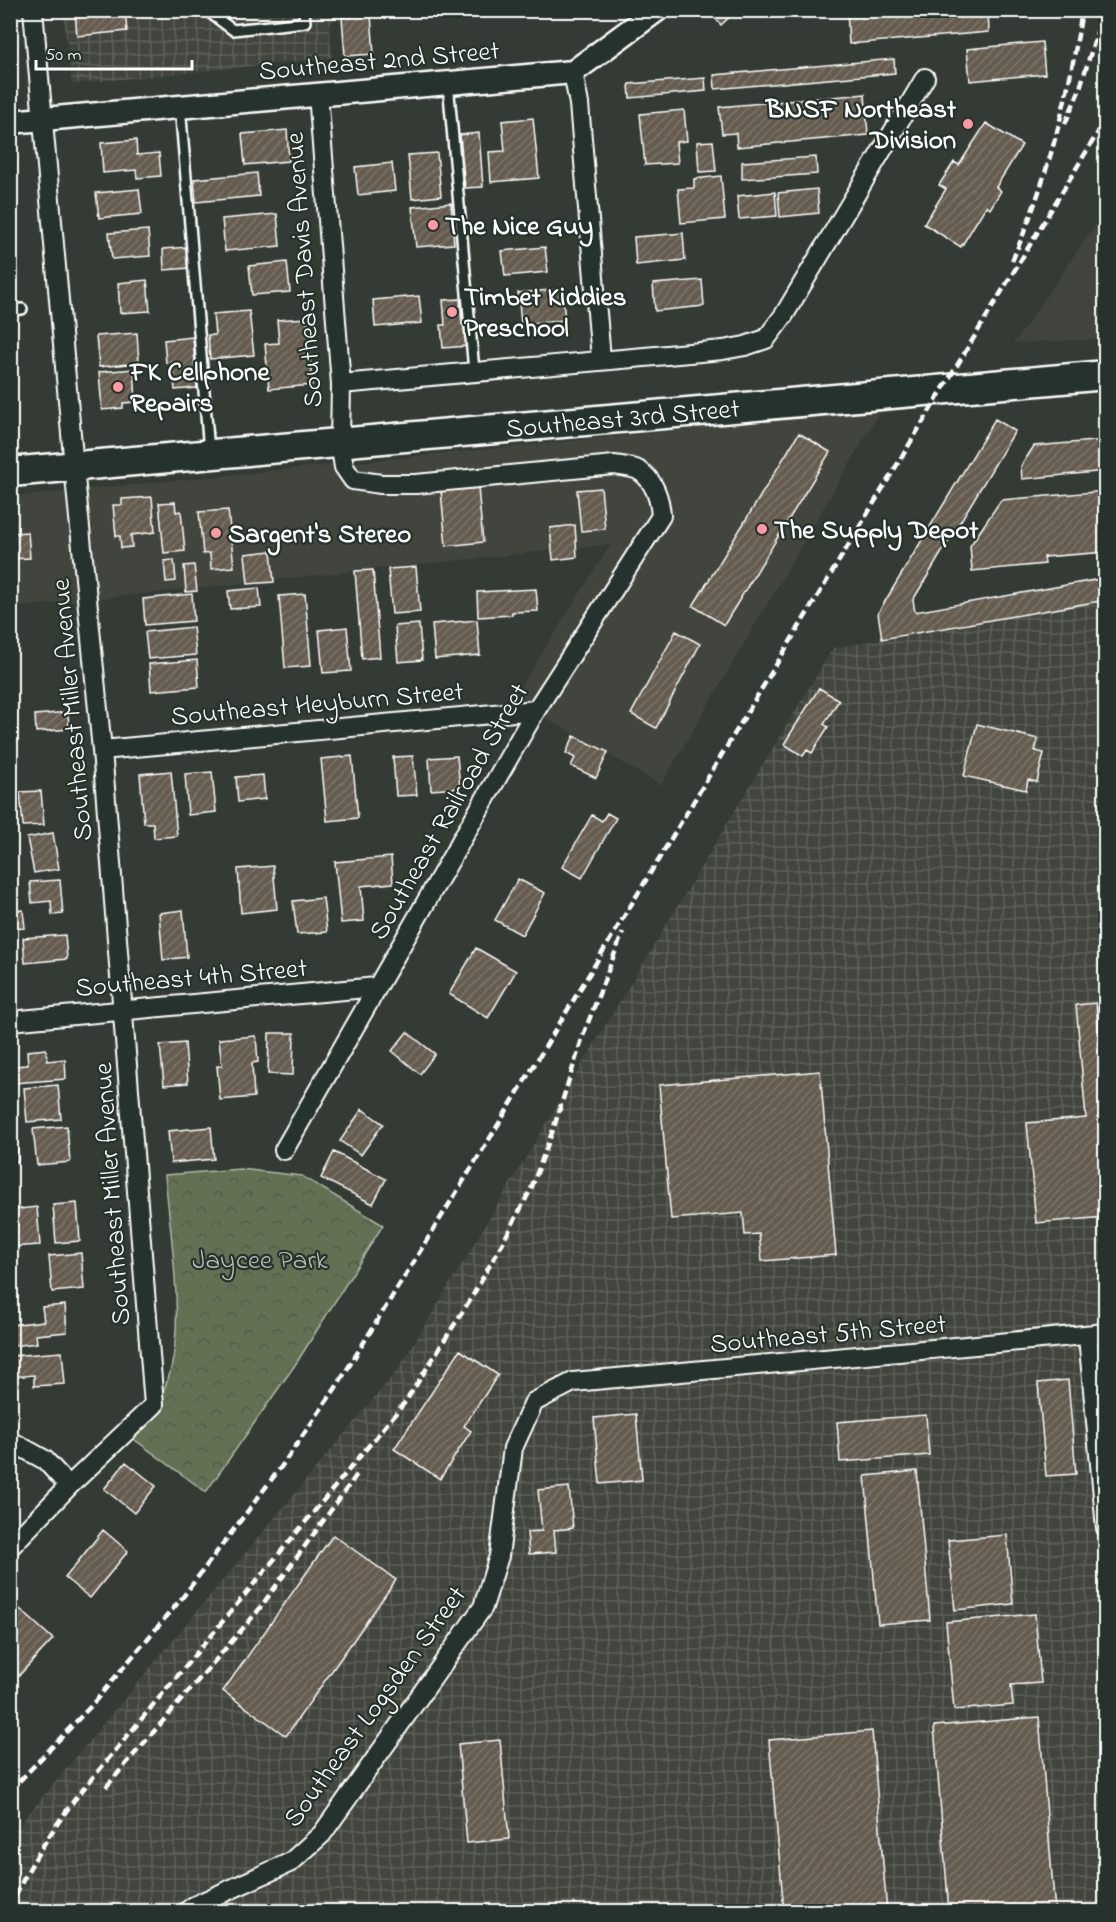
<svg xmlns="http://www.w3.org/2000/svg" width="1116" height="1922" font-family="'Indie Flower',sans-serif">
<defs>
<pattern id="industrial-grid" width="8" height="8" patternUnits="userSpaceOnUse" patternTransform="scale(1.5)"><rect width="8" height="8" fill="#42453c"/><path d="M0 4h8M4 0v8" fill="none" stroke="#5e6159"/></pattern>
<pattern id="park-crowns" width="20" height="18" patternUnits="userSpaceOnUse" patternTransform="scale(1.5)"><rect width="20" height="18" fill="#627153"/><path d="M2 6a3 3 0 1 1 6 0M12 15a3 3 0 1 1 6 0" fill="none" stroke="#54594e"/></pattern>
<pattern id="building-hatch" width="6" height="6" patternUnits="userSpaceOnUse" patternTransform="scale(1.5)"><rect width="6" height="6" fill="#655c4f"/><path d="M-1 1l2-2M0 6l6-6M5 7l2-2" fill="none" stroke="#7c7469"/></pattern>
</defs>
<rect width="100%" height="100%" fill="#333b34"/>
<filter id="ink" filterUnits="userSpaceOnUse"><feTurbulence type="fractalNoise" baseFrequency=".0167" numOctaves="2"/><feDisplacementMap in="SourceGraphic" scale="12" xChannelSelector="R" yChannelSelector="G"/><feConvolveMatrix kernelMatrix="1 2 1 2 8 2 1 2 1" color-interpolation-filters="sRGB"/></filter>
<g filter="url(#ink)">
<path fill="#42453c" d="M1105,211V339L1014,343Z
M881,410L661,785L513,699L611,544L11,608L10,497Z"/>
<path fill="url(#industrial-grid)" d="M63,11H344L329,25L332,58L72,84Z
M1105,600V1911L11,1912V1835L399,1368L833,648Z"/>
<path fill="url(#park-crowns)" stroke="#b0b8a9" stroke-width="1.5" d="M240,1169L302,1176L383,1225L297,1362L206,1492L131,1437C141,1422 154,1407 163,1391C189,1340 170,1234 165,1175Z"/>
<path fill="url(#building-hatch)" stroke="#fff" stroke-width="1.5" d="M75,10H125L127,31L77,36Z
M708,10H737L721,25Z
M847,10H988L989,32L849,44Z
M371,15L374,54L345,56L342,17Z
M1042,42L1045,74L970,81L967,49Z
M894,59L895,73L715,89L714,75Z
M705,78L706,91L630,98L629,84Z
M865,94L868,135L737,147L736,133L722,134L719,107Z
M684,110L687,141L676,142L678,163L645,165L640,114Z
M533,118L539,178L491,182L489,152L505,151L502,121Z
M986,123L1022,145L996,187L1001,191L990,209L986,206L961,247L924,224L946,189L939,185L954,162L959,165Z
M287,130L289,161L245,165L242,134Z
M479,133L483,187L465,188L460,135Z
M136,140L137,155L159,153L161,176L137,178L136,170L103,173L101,143Z
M713,141L716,171L699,172L697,142Z
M437,153L441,196L412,199L408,155Z
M816,157L817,174L742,179V162Z
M392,163L395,191L358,195L355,167Z
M257,173L259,196L196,202L194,179Z
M721,176L725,219L681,223L678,189L694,188V179Z
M139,189L142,214L99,218L96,193Z
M817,189L819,213L780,217L778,193Z
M775,192L777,216L739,219L737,196Z
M451,203L454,244L416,247L412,207Z
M277,214L280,246L225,251L222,219Z
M148,230L150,256L112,259L109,233Z
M683,233L685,260L636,265L634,237Z
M189,247L190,268L164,270L163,249Z
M545,247L548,272L505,276L502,251Z
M287,262L290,292L252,295L249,266Z
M147,280L150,311L120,313L118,283Z
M702,280L704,306L655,311L653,284Z
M562,289L565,320L521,324L518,293Z
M419,296L422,323L375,327L373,300Z
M460,299L462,325H467L468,346L443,348L441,325H445L443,300Z
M249,311L254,355L210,359L208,335H215L213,314Z
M307,318L312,385L269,389L265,344L279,343L277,320Z
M137,333L139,363L99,367L96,336Z
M193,337L197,388L175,390L172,362L166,363L164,340Z
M134,369L136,402L123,403V408L102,410L99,372Z
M995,419L1015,431L913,600L915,612L1106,578V600L882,639L878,613Z
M799,433L830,452L724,625L693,606Z
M1106,440V471L1022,479L1021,466L1034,446Z
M478,488L483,542L446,546L441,491Z
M601,488L605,529L581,531L577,490Z
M1106,491V552L1044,557L1045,564L972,571L970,546L1001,500Z
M152,497L155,532L131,535L132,547L121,548L120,536H116L113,505H122V499Z
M175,502L176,512L181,511L185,551L164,553L159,503Z
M228,510L234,567L211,569L210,553L203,554L199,512Z
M10,524H12L13,533L28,532L30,558L10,559Z
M575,525L577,557L553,560L550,528Z
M271,551L274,582L248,584L245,554Z
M174,560L176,581L166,582L164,561Z
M194,565L197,591L186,592L184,566Z
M416,567L420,612L392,614L388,569Z
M373,570L380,657L362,659L355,571Z
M259,588L261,607L230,609L228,591Z
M536,589L538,611L512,612V615L478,617L477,592Z
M192,594L194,621L145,625L143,599Z
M305,594L311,666L285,668L279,596Z
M477,620L480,655L435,659L432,624Z
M419,624L422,660L398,662L395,626Z
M193,627L196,655L148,659L145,632Z
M347,627L351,671L323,673L319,630Z
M676,631L700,644L656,728L631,714Z
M197,660L199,687L151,691L149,664Z
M819,688L839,700L824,724L828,727L812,753L807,750L803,756L784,744Z
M68,712L69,729L36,732L35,715Z
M977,724L1038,739L1035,751L1044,753L1037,782L1028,780L1026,790L964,776Z
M574,736L608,752L596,778L571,766L575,758L566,753Z
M352,756L358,818L327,821L321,759Z
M413,756L417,795L396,796L393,757Z
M457,756L460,788L431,790L429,758Z
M171,771L177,836L154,838L153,823H144L140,774Z
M212,772L216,812L188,815L185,774Z
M263,775L265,799L238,802L236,777Z
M41,791L44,825L23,826L20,792Z
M607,813L616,818L582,878L562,867L592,815L602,821Z
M53,833L59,869L34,873L27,838Z
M391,857L393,883L361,886L364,921L341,923L335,862Z
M273,866L277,909L241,913L238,869Z
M518,879L545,893L522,935L495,920Z
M60,880L63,914L52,915L51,901L32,903L30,882Z
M323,898L327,932L297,934L293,901Z
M23,910L25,928L10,929V911Z
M183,910L187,957L163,960L159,913Z
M65,935L67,959L25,963L23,938Z
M476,948L516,971L488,1018L449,994Z
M1096,1003L1106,1111V1217L1036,1223L1027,1123L1086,1118L1076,1005Z
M407,1032L435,1054L420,1074L392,1051Z
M269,1033H294L293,1075L268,1074Z
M256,1036L258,1062L252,1063L254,1097L220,1100L217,1066H222L219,1039Z
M185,1043L188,1083L164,1085L160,1045Z
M46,1049L47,1061L65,1059L66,1079L14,1083L12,1066L28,1065L27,1051Z
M820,1071L836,1255L762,1261L759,1234L745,1235L743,1213L671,1219L659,1085Z
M58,1085L61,1119L27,1122L24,1088Z
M362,1109L383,1124L361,1155L340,1141Z
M67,1126L70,1162L37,1165L33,1129Z
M211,1127L214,1159L171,1163L168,1131Z
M16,1130L18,1161L10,1162V1131Z
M334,1152L386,1179L373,1204L321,1178Z
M77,1203L80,1241L56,1243L53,1205Z
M37,1207L40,1245L10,1247V1210Z
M81,1253L84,1289L52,1292L49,1256Z
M65,1305L67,1332L36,1335L37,1343L12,1346L10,1325L44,1321L42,1307Z
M460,1350L498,1375L464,1426L471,1431L440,1479L394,1449Z
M62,1352L65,1384L34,1386V1375L13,1377L11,1356Z
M1068,1380L1076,1474L1046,1476L1038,1383Z
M636,1414L642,1480L600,1484L594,1418Z
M926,1415L929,1455L840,1462L837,1422Z
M126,1462L156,1486L134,1513L104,1489Z
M917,1471L930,1620L878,1624L865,1476Z
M569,1487L573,1528L554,1530L556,1552L529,1554L527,1532L542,1531L538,1490Z
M103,1530L128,1551L90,1598L65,1578Z
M333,1535L396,1580L286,1736L223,1691Z
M1007,1535L1013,1604L955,1610L948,1540Z
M11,1601L53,1639L10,1685V1636L12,1634L10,1632Z
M1035,1614L1041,1683L1011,1685L1013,1705L954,1710L946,1622Z
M1039,1717L1055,1912H949L934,1726Z
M872,1731L887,1912H784L769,1740Z
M500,1740L509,1839L467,1843L458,1744Z"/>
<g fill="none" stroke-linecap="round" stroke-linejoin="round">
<g stroke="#fff" stroke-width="14">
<path id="service" d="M206,10L233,30L305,22L304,10
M448,83L474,371
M180,106L209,451
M10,310L22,309"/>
</g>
<g stroke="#fff" stroke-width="22">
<path id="minor" d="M573,72L579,104L601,359
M341,384L723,350L745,346L766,339L784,315L925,78
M102,750L536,710
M10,1021L377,987
M284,1150L536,710L661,516C660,499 654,479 638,470C632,467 621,466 614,465L416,484H381L353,480L344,467L340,442L341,384L318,94
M1088,1337L1106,1528
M10,1443L16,1444L45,1460L69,1486
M10,1547L69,1486L154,1405L102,750L74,467L33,10
M186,1912L194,1906L291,1862L322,1834L483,1607L499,1556L513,1448L534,1402L573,1382L1106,1333"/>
</g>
<g stroke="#fff" stroke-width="27">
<path id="tertiary" d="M10,122L573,72L657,10"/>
</g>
<g stroke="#fff" stroke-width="33">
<g id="primary">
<path id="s1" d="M10,472L1106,375"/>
</g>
</g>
<use href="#service" stroke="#26332d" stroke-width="9"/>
<use href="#minor" stroke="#26332d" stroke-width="18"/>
<use href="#tertiary" stroke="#26332d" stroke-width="22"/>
<use href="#primary" stroke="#26332d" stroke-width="28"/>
<path stroke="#fff" stroke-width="4.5" stroke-dasharray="9 4.5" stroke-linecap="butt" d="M1065,124L1079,91L1104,10
M1012,261C1047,182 1069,96 1082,10
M106,1787L257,1612L358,1473
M10,1791L90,1707L182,1598L281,1467L335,1389L498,1125L1106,119
M10,1908C27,1868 50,1833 75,1799L406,1401L473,1295L503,1242L531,1189L553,1130L584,1033L623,932"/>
</g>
</g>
<g fill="#ff9aa2" stroke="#26332d" stroke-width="2">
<circle cx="968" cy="124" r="6"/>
<circle cx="433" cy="225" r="6"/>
<circle cx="452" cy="312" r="6"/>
<circle cx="118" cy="387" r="6"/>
<circle cx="762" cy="529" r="6"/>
<circle cx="216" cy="533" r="6"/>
</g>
<g text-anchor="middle" stroke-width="4.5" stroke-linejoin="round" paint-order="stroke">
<g font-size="27" fill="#fff" stroke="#26332d">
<text transform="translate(379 60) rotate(-5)" y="9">Southeast 2nd Street</text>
<text transform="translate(303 270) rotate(-94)" y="9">Southeast Davis Avenue</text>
<text dy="9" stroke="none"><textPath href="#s1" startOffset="615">Southeast 3rd Street</textPath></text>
<text transform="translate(317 703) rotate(-5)" y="9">Southeast Heyburn Street</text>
<text transform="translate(71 710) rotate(-95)" y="9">Southeast Miller Avenue</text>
<text transform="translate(448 811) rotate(-60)" y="9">Southeast Railroad Street</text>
<text transform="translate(191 977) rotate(-5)" y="9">Southeast 4th Street</text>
<text transform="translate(111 1194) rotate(-94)" y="9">Southeast Miller Avenue</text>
<text transform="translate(828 1333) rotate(-5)" y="9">Southeast 5th Street</text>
<text transform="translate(374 1706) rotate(-54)" y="9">Southeast Logsden Street</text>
</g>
<g font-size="27" font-weight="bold" fill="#fff" stroke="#26332d" text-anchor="start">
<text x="956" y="117" text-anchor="end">BNSF Northeast<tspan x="956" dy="31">Division</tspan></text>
<text x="445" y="234">The Nice Guy</text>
<text x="464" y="305">Timbet Kiddies<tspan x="464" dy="31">Preschool</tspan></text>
<text x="130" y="380">FK Cellphone<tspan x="130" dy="31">Repairs</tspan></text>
<text x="774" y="538">The Supply Depot</text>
<text x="228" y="542">Sargent's Stereo</text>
</g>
<g font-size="27" fill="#b8bfb2" stroke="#26332d">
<text x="260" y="1268">Jaycee Park</text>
</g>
</g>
<rect width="1116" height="1922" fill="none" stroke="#26332d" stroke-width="36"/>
<rect x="18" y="18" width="1080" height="1886" fill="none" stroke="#fff" stroke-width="2" filter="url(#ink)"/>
<path d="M36 60v9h156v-9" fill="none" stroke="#ffffff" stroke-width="3"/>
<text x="45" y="60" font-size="18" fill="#ffffff" stroke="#26332d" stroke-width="4.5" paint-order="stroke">50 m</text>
</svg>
